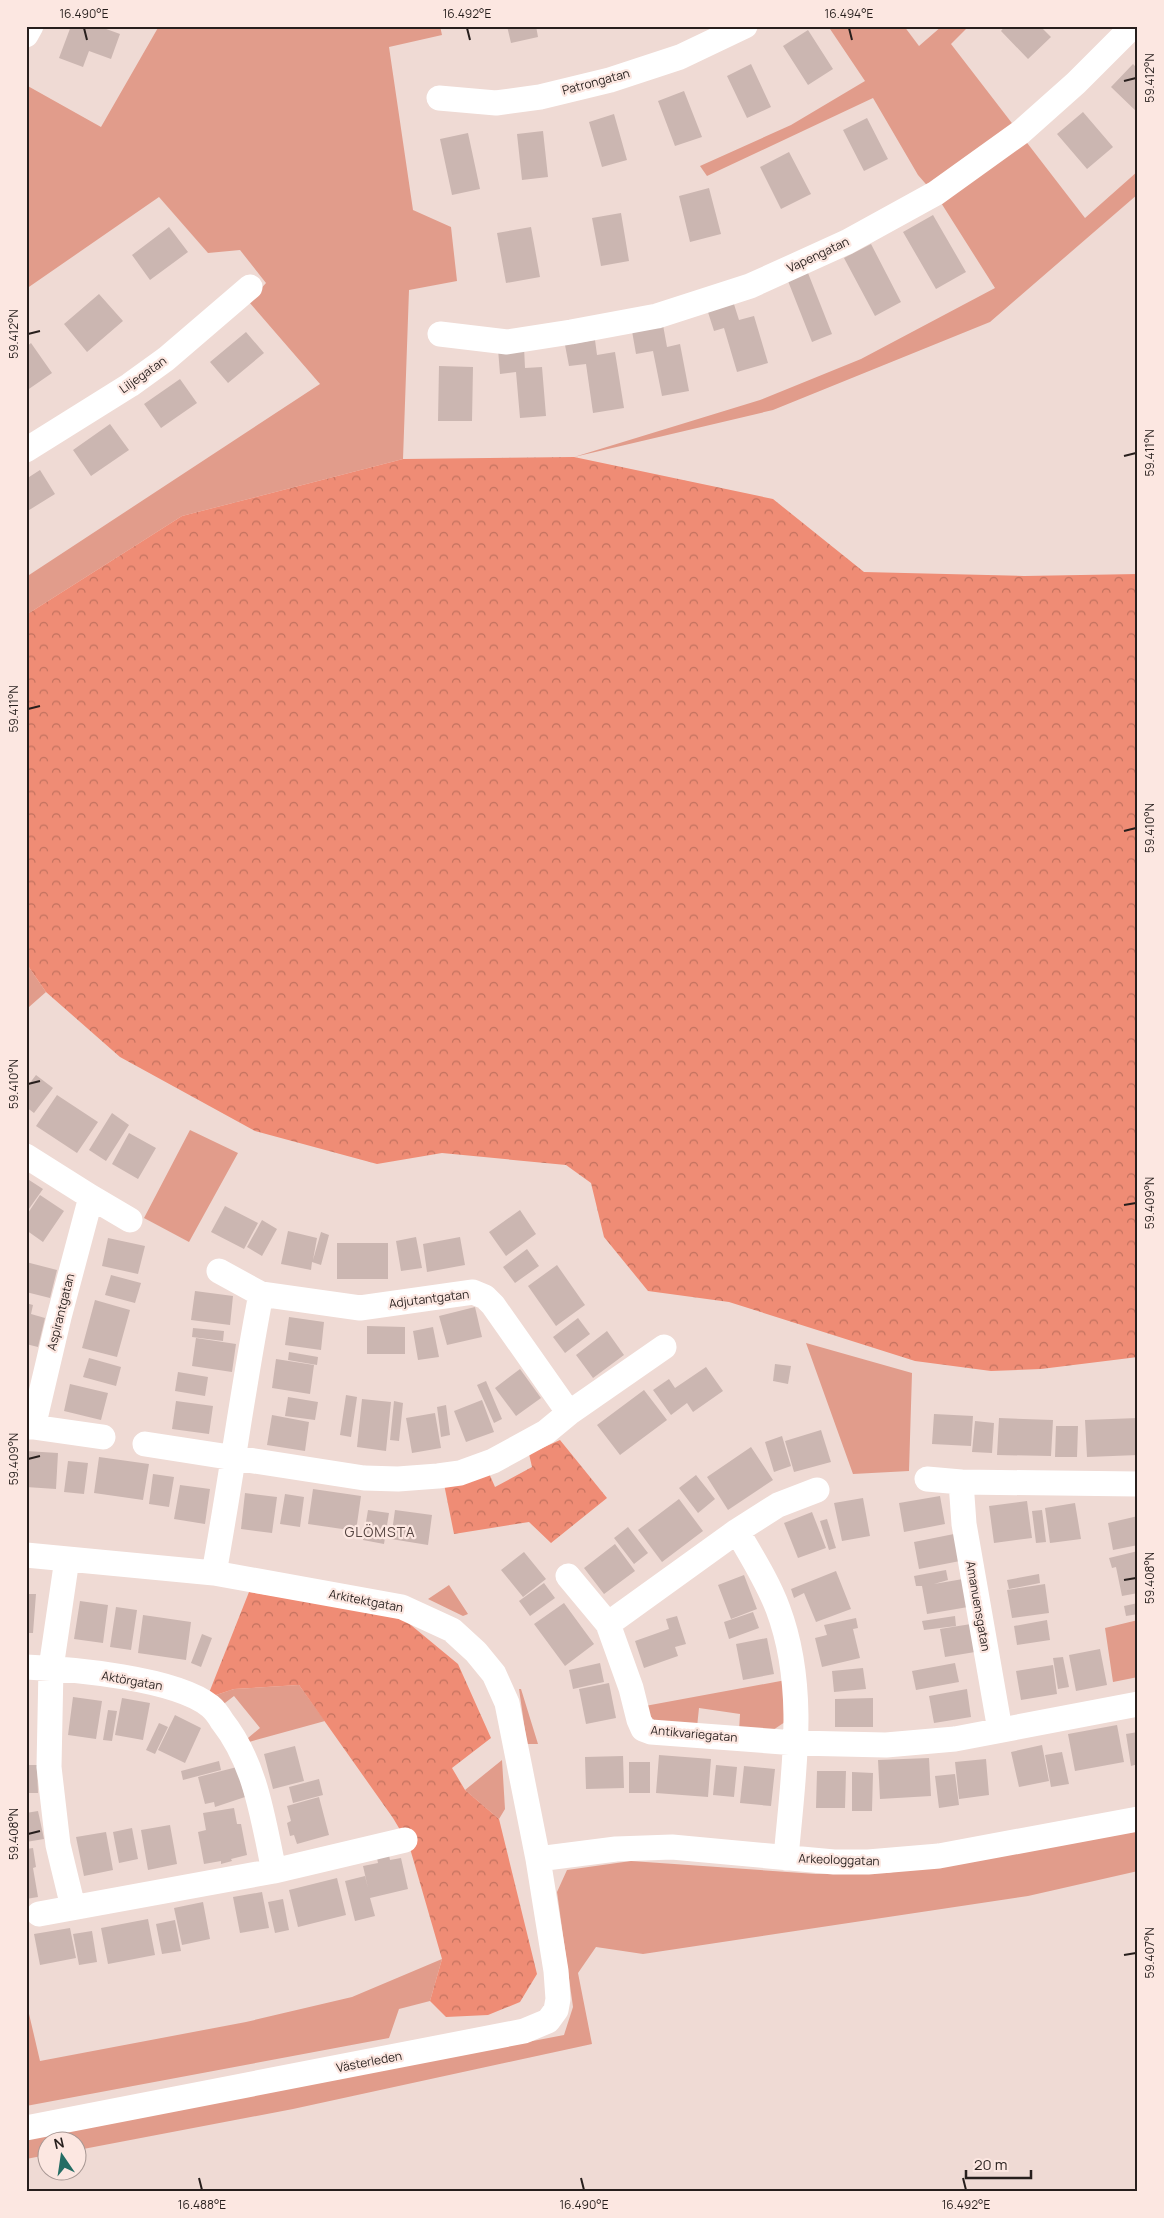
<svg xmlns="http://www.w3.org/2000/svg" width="1164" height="2218" font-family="Manrope,sans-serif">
<defs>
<pattern id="forest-crowns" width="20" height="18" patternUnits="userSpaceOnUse" patternTransform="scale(1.25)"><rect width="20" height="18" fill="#ef8c75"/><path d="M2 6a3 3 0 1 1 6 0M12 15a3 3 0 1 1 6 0" fill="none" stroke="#c2725f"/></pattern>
</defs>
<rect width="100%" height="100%" fill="#efdad4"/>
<path fill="#e19c8b" d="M159,26H440L442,35L389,47L413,210L451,227L457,281L409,290L403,459L182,516L26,615V577L320,384L249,302L266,283L240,250L208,253L159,197L26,289V85L101,127Z
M828,26H904L919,46L942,26H969L951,44L1085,218L1138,171V194L990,322L773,410L574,457L760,400L861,359L995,288L938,198L918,175L873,98L707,176L700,166L791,125L865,81Z
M26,963L46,992L29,1007L26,1006Z
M190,1130L238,1153L189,1242L144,1218Z
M806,1343L912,1373L909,1471L853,1474Z
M449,1585L468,1614L463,1616L428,1599Z
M1138,1620V1677L1113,1682L1105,1628Z
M786,1680L785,1722L773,1730L739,1731L740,1714L699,1708L697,1727L654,1720L648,1714L645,1706Z
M299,1685L325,1721L249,1742L248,1738L260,1728L234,1696L221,1706L207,1698L234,1689Z
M519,1689H521L538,1744H527Z
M502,1760L505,1809L499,1819L465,1790Z
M1138,1823V1871L1028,1896L643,1954L596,1947L578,1973L592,2044L293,2109L78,2150V2140H48L47,2155L26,2159V2138L564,2035L573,2007L557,1892L567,1870L631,1861L816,1874L888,1873Z
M442,1959L430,2001L399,2009L389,2038L26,2106V2001L40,2061L246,2022L352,1997Z"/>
<path fill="url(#forest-crowns)" d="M574,457L773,499L864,572L1024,576L1138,574V1357L1041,1369L991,1371L915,1361L729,1302L648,1291L604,1237L591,1183L566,1165L442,1153L377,1164L255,1131L120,1057L46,992L26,963V615L182,516L403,459Z
M560,1440L607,1498L551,1543L529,1522L454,1534L444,1484L488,1471L495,1487L532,1467L529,1454Z
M249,1592L400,1616L458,1664L491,1738L452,1768L465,1790L499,1819L537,1974L520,2002L488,2015L446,2017L430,2001L442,1959L409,1845L393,1818L299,1685L234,1689L207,1698Z"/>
<path fill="#cbb6b1" d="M71,26H98L120,34L111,59L89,51L83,67L59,58Z
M507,26H536L538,37L511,43Z
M1005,26H1040L1051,37L1028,59L1001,31Z
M808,30L833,69L808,85L783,46Z
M751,64L771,107L747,118L727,76Z
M1133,64L1138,69V113L1111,87Z
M684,91L702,137L675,146L658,101Z
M1083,112L1113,147L1087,169L1057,134Z
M614,114L627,160L602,167L589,122Z
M867,118L888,159L864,171L843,130Z
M543,131L548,177L522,180L517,134Z
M468,133L480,189L452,195L440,139Z
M789,152L811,194L781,209L760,167Z
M709,188L721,234L690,242L679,196Z
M621,213L629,261L601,266L592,218Z
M933,215L966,272L936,289L903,232Z
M169,227L188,252L150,280L132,255Z
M531,227L540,277L506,283L497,233Z
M871,244L901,302L875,316L844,258Z
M808,273L832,334L812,342L788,281Z
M99,294L123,321L87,352L64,324Z
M733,301L739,320L754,316L768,363L737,372L724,328L714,331L707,309Z
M663,325L667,347L680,344L689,391L662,396L653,351L636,354L632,331Z
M246,332L264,353L228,383L210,362Z
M595,340L597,355L615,352L624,408L593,413L586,364L569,366L565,345Z
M31,343L52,373L26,391V347Z
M524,347L525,368L542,367L546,416L520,418L516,372L500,374L498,349Z
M439,366L473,367L472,421H438Z
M180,379L197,403L161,428L144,404Z
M110,424L129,450L91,476L73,450Z
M40,470L55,494L26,512V479Z
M36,1075L53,1088L34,1113L26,1107V1088Z
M57,1095L98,1122L77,1153L36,1126Z
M112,1113L129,1125L106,1161L89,1150Z
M129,1133L156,1148L138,1179L112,1164Z
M26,1178L43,1189L26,1213Z
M40,1195L64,1211L43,1242L26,1230V1216Z
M225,1206L258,1223L244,1249L211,1232Z
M520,1210L536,1234L506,1256L489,1232Z
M262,1220L277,1229L262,1256L247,1247Z
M288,1231L317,1238L313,1260L321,1232L329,1235L321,1265L312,1262L311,1270L281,1264Z
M416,1237L422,1268L401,1271L396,1241Z
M460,1237L465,1265L427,1272L423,1244Z
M108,1238L145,1246L138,1274L102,1266Z
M337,1243H388V1279H337Z
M527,1249L539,1266L515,1283L503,1267Z
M26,1262L57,1270L50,1298L26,1292Z
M557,1265L585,1305L556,1326L528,1286Z
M111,1275L141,1283L135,1303L105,1295Z
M195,1291L233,1296L230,1325L191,1320Z
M95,1300L130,1310L117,1357L82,1348Z
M26,1303L33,1305L31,1314L45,1318L38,1347L26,1344Z
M475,1307L482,1337L447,1345L439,1316Z
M289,1317L324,1322L321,1350L285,1345Z
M578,1318L590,1334L565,1353L553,1337Z
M367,1326L405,1327V1354H367Z
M433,1327L439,1357L418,1360L413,1331Z
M193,1328L224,1331L223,1341L192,1337Z
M607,1331L624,1355L593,1378L576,1355Z
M196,1338L236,1344L232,1372L192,1366Z
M289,1352L318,1357L317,1365L288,1360Z
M89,1358L121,1367L116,1386L83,1377Z
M276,1359L314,1365L310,1394L272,1388Z
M775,1364L791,1366L788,1384L773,1381Z
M706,1367L723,1391L693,1412L687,1403L671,1415L653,1390L669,1379L675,1388Z
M520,1369L541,1398L516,1416L495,1388Z
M178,1372L208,1377L205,1396L175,1391Z
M486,1381L502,1419L494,1423L477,1385Z
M70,1384L108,1393L101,1420L64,1411Z
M644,1390L667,1420L620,1455L597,1425Z
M346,1395L357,1397L351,1437L340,1435Z
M288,1397L318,1402L315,1420L285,1416Z
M362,1399L391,1402L386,1451L357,1447Z
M482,1400L494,1432L466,1442L454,1411Z
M176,1401L213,1406L209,1434L172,1429Z
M394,1401L403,1403L399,1441L390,1440Z
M446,1405L450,1435L441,1437L437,1407Z
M435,1413L441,1448L412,1453L406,1418Z
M934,1414L973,1416L971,1446L932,1444Z
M272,1415L309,1422L305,1451L267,1445Z
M999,1418L1053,1420L1051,1456L997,1455Z
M1138,1418V1455L1087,1457L1085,1420Z
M975,1421L994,1423L992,1453L972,1452Z
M1056,1426H1078L1077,1457H1055Z
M821,1430L831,1462L794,1472L785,1441Z
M782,1436L791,1466L774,1472L765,1442Z
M751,1447L773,1480L728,1510L707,1477Z
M26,1451L58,1453L56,1489L26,1487Z
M99,1457L149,1464L143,1500L94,1493Z
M68,1461L88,1463L84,1494L64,1492Z
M153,1474L174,1477L169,1507L149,1504Z
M696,1475L715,1499L698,1513L679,1488Z
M180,1485L210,1489L205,1524L174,1519Z
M313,1489L361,1496L356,1531L308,1524Z
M245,1493L277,1497L272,1533L241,1529Z
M285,1494L304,1497L300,1527L280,1524Z
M940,1496L945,1524L904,1532L899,1503Z
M863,1498L870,1536L842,1541L834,1503Z
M679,1499L703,1531L662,1562L638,1530Z
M1027,1501L1032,1538L994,1543L989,1506Z
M1075,1503L1081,1539L1050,1543L1045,1508Z
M368,1510L389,1513L384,1544L363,1540Z
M395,1510L432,1515L428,1545L391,1539Z
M1042,1510L1046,1542L1036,1543L1032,1511Z
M812,1512L826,1548L798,1558L784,1523Z
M1138,1516V1545L1113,1550L1108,1523Z
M827,1519L836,1548L829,1550L820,1521Z
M628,1527L648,1553L634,1564L614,1538Z
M954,1534L960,1561L919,1569L914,1542Z
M615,1544L635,1571L604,1594L584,1568Z
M1138,1551V1593L1122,1596L1116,1567L1112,1568L1109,1558Z
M524,1552L546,1579L523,1597L501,1570Z
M946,1570L948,1580L934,1584L963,1579L968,1607L927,1614L922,1586H916L914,1576Z
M836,1571L851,1609L816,1622L804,1593L794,1598L791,1589Z
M1039,1574L1040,1583L1009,1589L1007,1580Z
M744,1575L757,1609L731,1619L718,1585Z
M544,1583L555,1598L530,1616L519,1601Z
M1045,1584L1049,1613L1012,1618L1007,1590Z
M26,1594H36L33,1633H26Z
M80,1601L108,1605L103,1643L74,1639Z
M564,1603L594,1644L565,1666L534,1624Z
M1138,1603V1614L1126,1616L1124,1606Z
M116,1607L137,1610L131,1650L110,1647Z
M753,1612L759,1628L729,1639L724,1622Z
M143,1615L191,1622L186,1660L138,1653Z
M677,1616L686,1644L675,1647L678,1656L644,1668L635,1641L669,1629L666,1619Z
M955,1616L956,1626L924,1630L922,1621Z
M856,1618L858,1628L853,1629L860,1658L822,1667L815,1638L827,1635L824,1625Z
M1047,1620L1050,1640L1017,1645L1014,1626Z
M971,1624L975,1652L945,1657L940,1629Z
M202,1634L212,1638L201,1667L191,1663Z
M767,1638L774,1674L743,1680L736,1644Z
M1100,1649L1107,1685L1076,1691L1069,1655Z
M1063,1657L1069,1687L1058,1689L1053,1658Z
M600,1663L604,1682L573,1689L569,1670Z
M955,1663L959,1682L916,1690L912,1671Z
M1053,1665L1057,1694L1021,1700L1016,1671Z
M863,1668L866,1689L834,1692L832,1671Z
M609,1683L616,1718L586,1724L579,1689Z
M967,1689L971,1717L934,1723L929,1696Z
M73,1697L102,1701L96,1739L68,1735Z
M122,1698L150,1703L143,1740L115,1735Z
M873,1698V1727H835V1699Z
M108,1710L117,1711L112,1741L103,1740Z
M175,1715L201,1728L185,1763L158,1750Z
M159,1723L168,1727L155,1754L146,1750Z
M1117,1725L1124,1762L1075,1771L1068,1734Z
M1138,1732V1764L1131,1766L1126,1734Z
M1042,1745L1049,1781L1019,1787L1011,1752Z
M295,1746L304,1781L273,1789L264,1754Z
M1062,1752L1069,1784L1051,1787L1045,1755Z
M659,1755L711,1759L708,1797L656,1793Z
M623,1756L624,1788L586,1789L585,1757Z
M929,1758L931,1796L880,1799L878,1760Z
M986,1759L989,1795L959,1799L955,1762Z
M219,1761L221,1770L183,1780L181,1771Z
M629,1762H650V1793H629Z
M26,1765H37L38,1793H26Z
M716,1765L737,1767L734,1797L713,1795Z
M744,1766L775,1769L771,1806L740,1803Z
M237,1767L245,1797L215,1807L214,1802L205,1804L198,1777Z
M817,1771H846L845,1808H816Z
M852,1772L873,1773L872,1811H852Z
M955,1774L959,1805L939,1808L935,1776Z
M319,1779L323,1795L293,1803L289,1787Z
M319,1797L329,1835L297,1844L294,1835L290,1836L287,1823L291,1821L287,1806Z
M234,1808L237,1824H241L247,1855L231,1859L232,1861L221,1864V1861L204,1864L198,1832L206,1830L203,1813Z
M38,1811L44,1839L26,1842V1813Z
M170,1825L177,1864L148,1870L141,1830Z
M132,1828L138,1859L119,1863L113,1832Z
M106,1832L113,1870L84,1876L76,1837Z
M33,1848L36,1867L33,1868L38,1897L26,1899V1849Z
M389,1855L390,1860L401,1858L408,1889L370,1898L375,1916L355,1921L345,1881L365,1876L368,1888L363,1866L378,1863L377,1858Z
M337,1878L346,1915L298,1927L289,1890Z
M262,1892L269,1928L240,1933L233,1897Z
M283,1899L289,1930L275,1933L268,1902Z
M203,1902L210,1939L182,1945L174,1908Z
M148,1919L155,1955L108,1964L101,1928Z
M175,1920L181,1951L162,1954L156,1924Z
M70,1928L76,1958L40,1965L34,1934Z
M92,1931L97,1962L79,1965L73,1934Z"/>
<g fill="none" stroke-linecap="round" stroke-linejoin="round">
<path stroke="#fff" stroke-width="25" d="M26,35L31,26
M439,98L496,103L540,97L610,80L680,57L745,26
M440,334L507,342L571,332L657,316L750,286L847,242L936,193L1021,132L1076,83L1133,26
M26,450L130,385L166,359L250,287
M26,1156L91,1197L130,1220
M219,1271L261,1294L360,1308L473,1292L485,1297L493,1305L569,1413
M26,1427H33L103,1437
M33,1427L59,1317L91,1197
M145,1444L364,1478L398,1479L438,1476L460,1473L493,1461L546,1432L569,1413L664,1347
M927,1479L961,1482
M817,1490L778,1505L737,1531L608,1624L631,1688L639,1720L643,1729L651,1732L796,1743L886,1745L955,1739L1138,1704
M737,1531C752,1557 768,1582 778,1609C808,1689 793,1775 786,1858
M26,1555L214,1573L402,1607L452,1630L476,1652L494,1674L507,1703L538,1859L556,1971L558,1999L556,2010L548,2021L524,2031L26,2128
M67,1559L51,1668L49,1767L58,1845L73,1907
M214,1573C231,1480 243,1387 261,1294
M568,1576L608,1624
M26,1667C72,1669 175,1678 210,1706C215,1710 219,1716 222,1721C256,1764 263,1819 274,1871
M1000,1730L964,1524L961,1482L1138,1484
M538,1859L616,1849L672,1847L834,1862H868L939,1856L1138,1819
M39,1914L274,1871L405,1840"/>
</g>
<path fill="none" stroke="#271f1d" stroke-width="2" d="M84,28L87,40M467,28L470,40M849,28L852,40M1124,81L1136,78M28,334L40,331M1124,456L1136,453M28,709L40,706M1124,831L1136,828M28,1084L40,1081M1124,1205L1136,1203M28,1459L40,1456M1124,1580L1136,1578M28,1834L40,1831M1124,1955L1136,1953M199,2178L202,2190M581,2178L584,2190M963,2178L966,2190"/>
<g text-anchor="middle" stroke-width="4.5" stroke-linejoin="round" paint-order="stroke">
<g font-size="12" fill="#271f1d" stroke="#fce7e1">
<text transform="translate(596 82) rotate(-15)" y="4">Patrongatan</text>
<text transform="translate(818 255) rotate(-25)" y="4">Vapengatan</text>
<text transform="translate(143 375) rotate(-35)" y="4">Liljegatan</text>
<text transform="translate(429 1299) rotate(-7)" y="4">Adjutantgatan</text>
<text transform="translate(61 1312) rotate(-76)" y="4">Aspirantgatan</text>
<text transform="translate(366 1601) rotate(11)" y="4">Arkitektgatan</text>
<text transform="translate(978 1606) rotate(80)" y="4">Amanuensgatan</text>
<text transform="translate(132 1681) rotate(10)" y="4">Aktörgatan</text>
<text transform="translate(694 1734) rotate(5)" y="4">Antikvariegatan</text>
<text transform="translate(839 1860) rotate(2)" y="4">Arkeologgatan</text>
<text transform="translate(369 2062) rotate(-11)" y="4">Västerleden</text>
</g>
<g font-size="14" letter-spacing="1" fill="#554440" stroke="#fce7e1">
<text x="380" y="1537">GLÖMSTA</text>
</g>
</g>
<rect width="1164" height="2218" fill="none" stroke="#fce7e1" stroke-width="55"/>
<g transform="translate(62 2156) rotate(347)"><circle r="24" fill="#fce7e1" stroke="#a79793"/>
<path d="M0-4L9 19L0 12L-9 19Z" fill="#246d64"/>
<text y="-8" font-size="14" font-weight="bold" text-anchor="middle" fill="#271f1d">N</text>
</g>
<path d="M966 2170v8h65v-8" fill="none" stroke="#271f1d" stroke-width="2.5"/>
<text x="974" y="2170" font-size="15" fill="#271f1d" stroke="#fce7e1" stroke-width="4" paint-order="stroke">20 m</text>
<rect x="28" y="28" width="1108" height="2162" fill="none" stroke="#271f1d" stroke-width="2"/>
<g font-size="12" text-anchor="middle" fill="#271f1d">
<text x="84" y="18">16.490°E</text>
<text x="467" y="18">16.492°E</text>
<text x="849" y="18">16.494°E</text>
<text transform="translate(1150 78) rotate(-90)" y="4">59.412°N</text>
<text transform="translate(14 334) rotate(-90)" y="4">59.412°N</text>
<text transform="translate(1150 453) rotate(-90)" y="4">59.411°N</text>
<text transform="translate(14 709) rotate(-90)" y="4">59.411°N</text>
<text transform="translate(1150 828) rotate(-90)" y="4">59.410°N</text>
<text transform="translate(14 1084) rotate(-90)" y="4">59.410°N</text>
<text transform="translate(1150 1203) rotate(-90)" y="4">59.409°N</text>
<text transform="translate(14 1459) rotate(-90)" y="4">59.409°N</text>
<text transform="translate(1150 1578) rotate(-90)" y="4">59.408°N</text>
<text transform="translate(14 1834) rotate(-90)" y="4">59.408°N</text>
<text transform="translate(1150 1953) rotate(-90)" y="4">59.407°N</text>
<text x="202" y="2209">16.488°E</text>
<text x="584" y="2209">16.490°E</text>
<text x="966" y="2209">16.492°E</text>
</g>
</svg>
